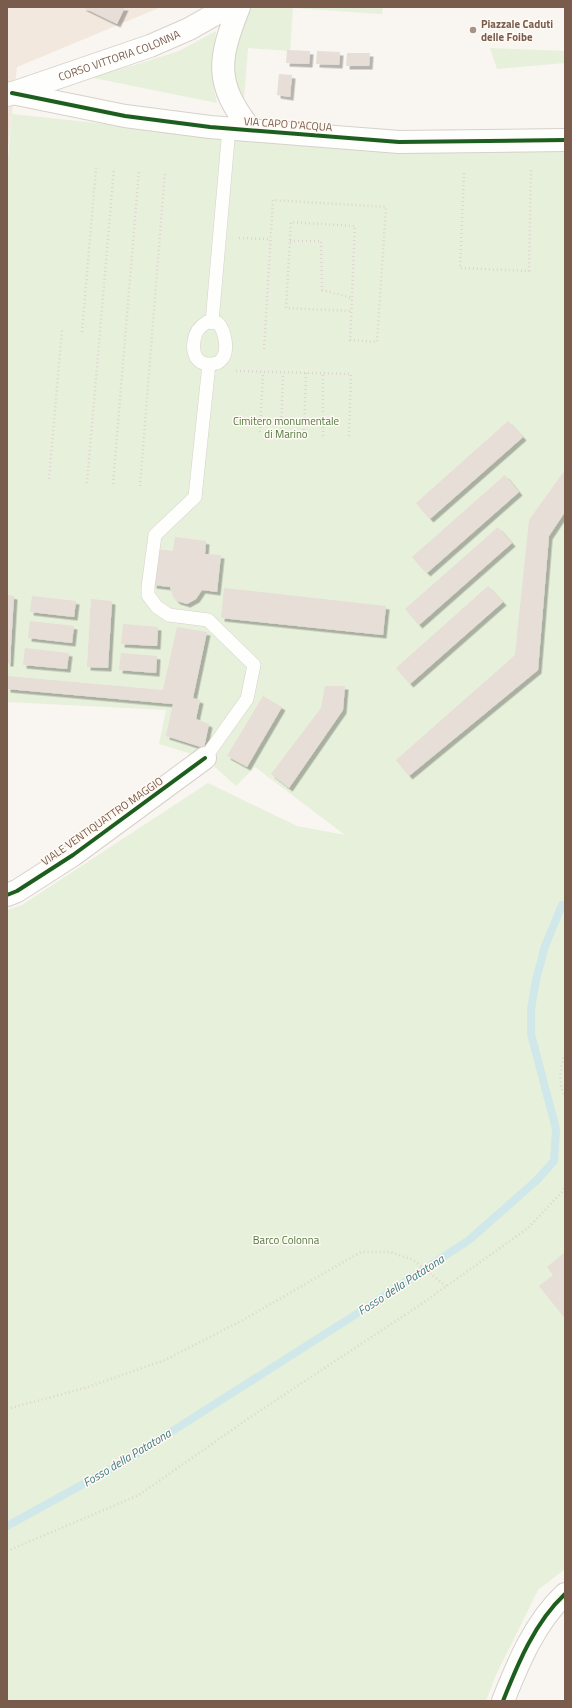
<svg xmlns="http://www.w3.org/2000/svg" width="572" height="1708" font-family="'Titillium Web',sans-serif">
<defs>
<filter id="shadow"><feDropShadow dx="3.5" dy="3.5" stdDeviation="0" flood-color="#0004"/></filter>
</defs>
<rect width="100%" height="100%" fill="#f9f5f0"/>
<path fill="#f2e8de" d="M7,7H161L17,67L7,158Z"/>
<path fill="#e7f0db" d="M251,7H383L382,14L293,8L290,51L248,48L244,99C226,66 236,39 251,7Z
M216,31L212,81L217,103L89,77L135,65L179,51Z
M490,48L565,51V63L497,69Z
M12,114L228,137L565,151V1569L538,1590L495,1677L486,1701H7V910L22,905L208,783L297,826L345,835L255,767L236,786L205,758L159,744L166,710L7,702V171Z"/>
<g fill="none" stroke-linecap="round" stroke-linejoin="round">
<path stroke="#d0e8ea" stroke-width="8" d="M7,1526L127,1460L361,1311L469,1240L537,1180L554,1161L556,1129L531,1034V1009L536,980L545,946L562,905"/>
</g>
<path fill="#e6ded7" filter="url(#shadow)" d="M82,7H125L117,24Z
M287,50L310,51L309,64L286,63Z
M317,51L340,52L339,65L316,64Z
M347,53H370L369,66H346Z
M279,74L292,75L290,97L277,95Z
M508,421L523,437L430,519L416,503Z
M565,470V512L549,536L538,670L409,776L396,760L515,655L529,520Z
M505,475L519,492L427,573L412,557Z
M498,527L512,543L419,625L405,609Z
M175,537L206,541L205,554L221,555L217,592L202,590L196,599L187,604L177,601L173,597L170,587L153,585L156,549L173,551Z
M488,586L503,602L410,684L396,668Z
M224,588L386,606L383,635L221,618Z
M7,595L14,596L10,663H7Z
M32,596L76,601L74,617L30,612Z
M91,599L112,601L108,668L87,667Z
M30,621L74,626L72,643L28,638Z
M123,624L158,627L157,646L121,644Z
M177,627L207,632L193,698L200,700L196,719L209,724L204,748L166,736L173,704L7,689V676L163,690Z
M25,648L69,653L67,669L23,665Z
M121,653L157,656L156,673L119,670Z
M325,686H345L343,710L289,788L271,774L321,708Z
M263,696L282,707L247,767L227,756Z
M565,1252V1318L539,1286L553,1275L547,1267Z"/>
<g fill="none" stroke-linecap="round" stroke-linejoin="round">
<g stroke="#d7d1cb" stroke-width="14">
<path id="lane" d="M207,322L218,323C225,331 230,353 220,361C218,363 214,364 211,364C197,365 192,354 194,341C195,332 199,327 207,322Z
M212,322L229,128
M205,758L247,699L254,665L208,620L169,615L157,607L148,595V587L155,535L195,497L209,364"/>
</g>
<g stroke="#d7d1cb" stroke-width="24">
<path id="street" d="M239,7C218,60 214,83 251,130
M12,93L125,116L210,127L399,142L565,140
M7,895L17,891L73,855L205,758
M503,1701C518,1663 535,1622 565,1594"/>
</g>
<g stroke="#d9d2cb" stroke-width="24">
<g id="secondary">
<path id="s1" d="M7,95L150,46L189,29L228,7"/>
</g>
</g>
<path stroke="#dcd5d0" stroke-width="2.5" stroke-dasharray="1 3" stroke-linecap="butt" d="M464,173L460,268L529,271L531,170
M239,238L270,239
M290,241H321L322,290L352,298
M82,332L96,168
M264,349L273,200L386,207L377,342L350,340C352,302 353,264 355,226L291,222L286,308L351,311
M236,371L351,374L349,437
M260,432L263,372
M281,433L283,373
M304,434L306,373
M323,436V373
M49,479L62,330
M87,483L114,168
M113,484L139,170
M140,486L165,171
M565,1054C560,1067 558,1084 565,1097
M7,1409L85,1388L165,1360L241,1321L361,1252H390L413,1260L446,1286
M7,1551L139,1495L249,1418L420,1305L528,1228L562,1192L565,1187"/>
<use href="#lane" stroke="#fefefd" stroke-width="13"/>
<use href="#street" stroke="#fefefd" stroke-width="22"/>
<use href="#secondary" stroke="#fefefd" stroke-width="22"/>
<g stroke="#fffaf3" stroke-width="6">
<path id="cycleway" d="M12,93L125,116L210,127L399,142L565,140
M7,895L17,891L73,855L205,758
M503,1701C518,1663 535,1622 565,1594"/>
</g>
<use href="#cycleway" stroke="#1b5e20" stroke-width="4"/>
</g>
<circle fill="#a69286" stroke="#fffaf3" stroke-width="1.5" cx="473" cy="30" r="4"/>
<g text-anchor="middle" stroke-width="3" stroke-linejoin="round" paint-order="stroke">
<g font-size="11" font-weight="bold" fill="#7a5c4d" stroke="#fffaf3" text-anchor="start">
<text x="481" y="28">Piazzale Caduti<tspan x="481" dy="13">delle Foibe</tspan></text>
</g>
<g font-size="11" fill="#7a5c4d" stroke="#fffaf3">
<text dy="4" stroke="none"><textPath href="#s1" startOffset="119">CORSO VITTORIA COLONNA</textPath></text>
<text transform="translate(288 124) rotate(4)" y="4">VIA CAPO D'ACQUA</text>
<text transform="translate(102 821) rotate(-35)" y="4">VIALE VENTIQUATTRO MAGGIO</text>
</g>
<g font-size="11" fill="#537a41" stroke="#fffaf3">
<text x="286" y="425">Cimitero monumentale<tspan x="286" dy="13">di Marino</tspan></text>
<text x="286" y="1244">Barco Colonna</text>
</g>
<g font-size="12" font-style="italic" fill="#437c86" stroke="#fffaf3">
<text transform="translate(401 1285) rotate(-33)" y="4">Fosso della Patatona</text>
<text transform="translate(127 1458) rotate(-31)" y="4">Fosso della Patatona</text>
</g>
</g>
<rect width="572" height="1708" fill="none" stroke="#7a5c4d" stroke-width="16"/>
</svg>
